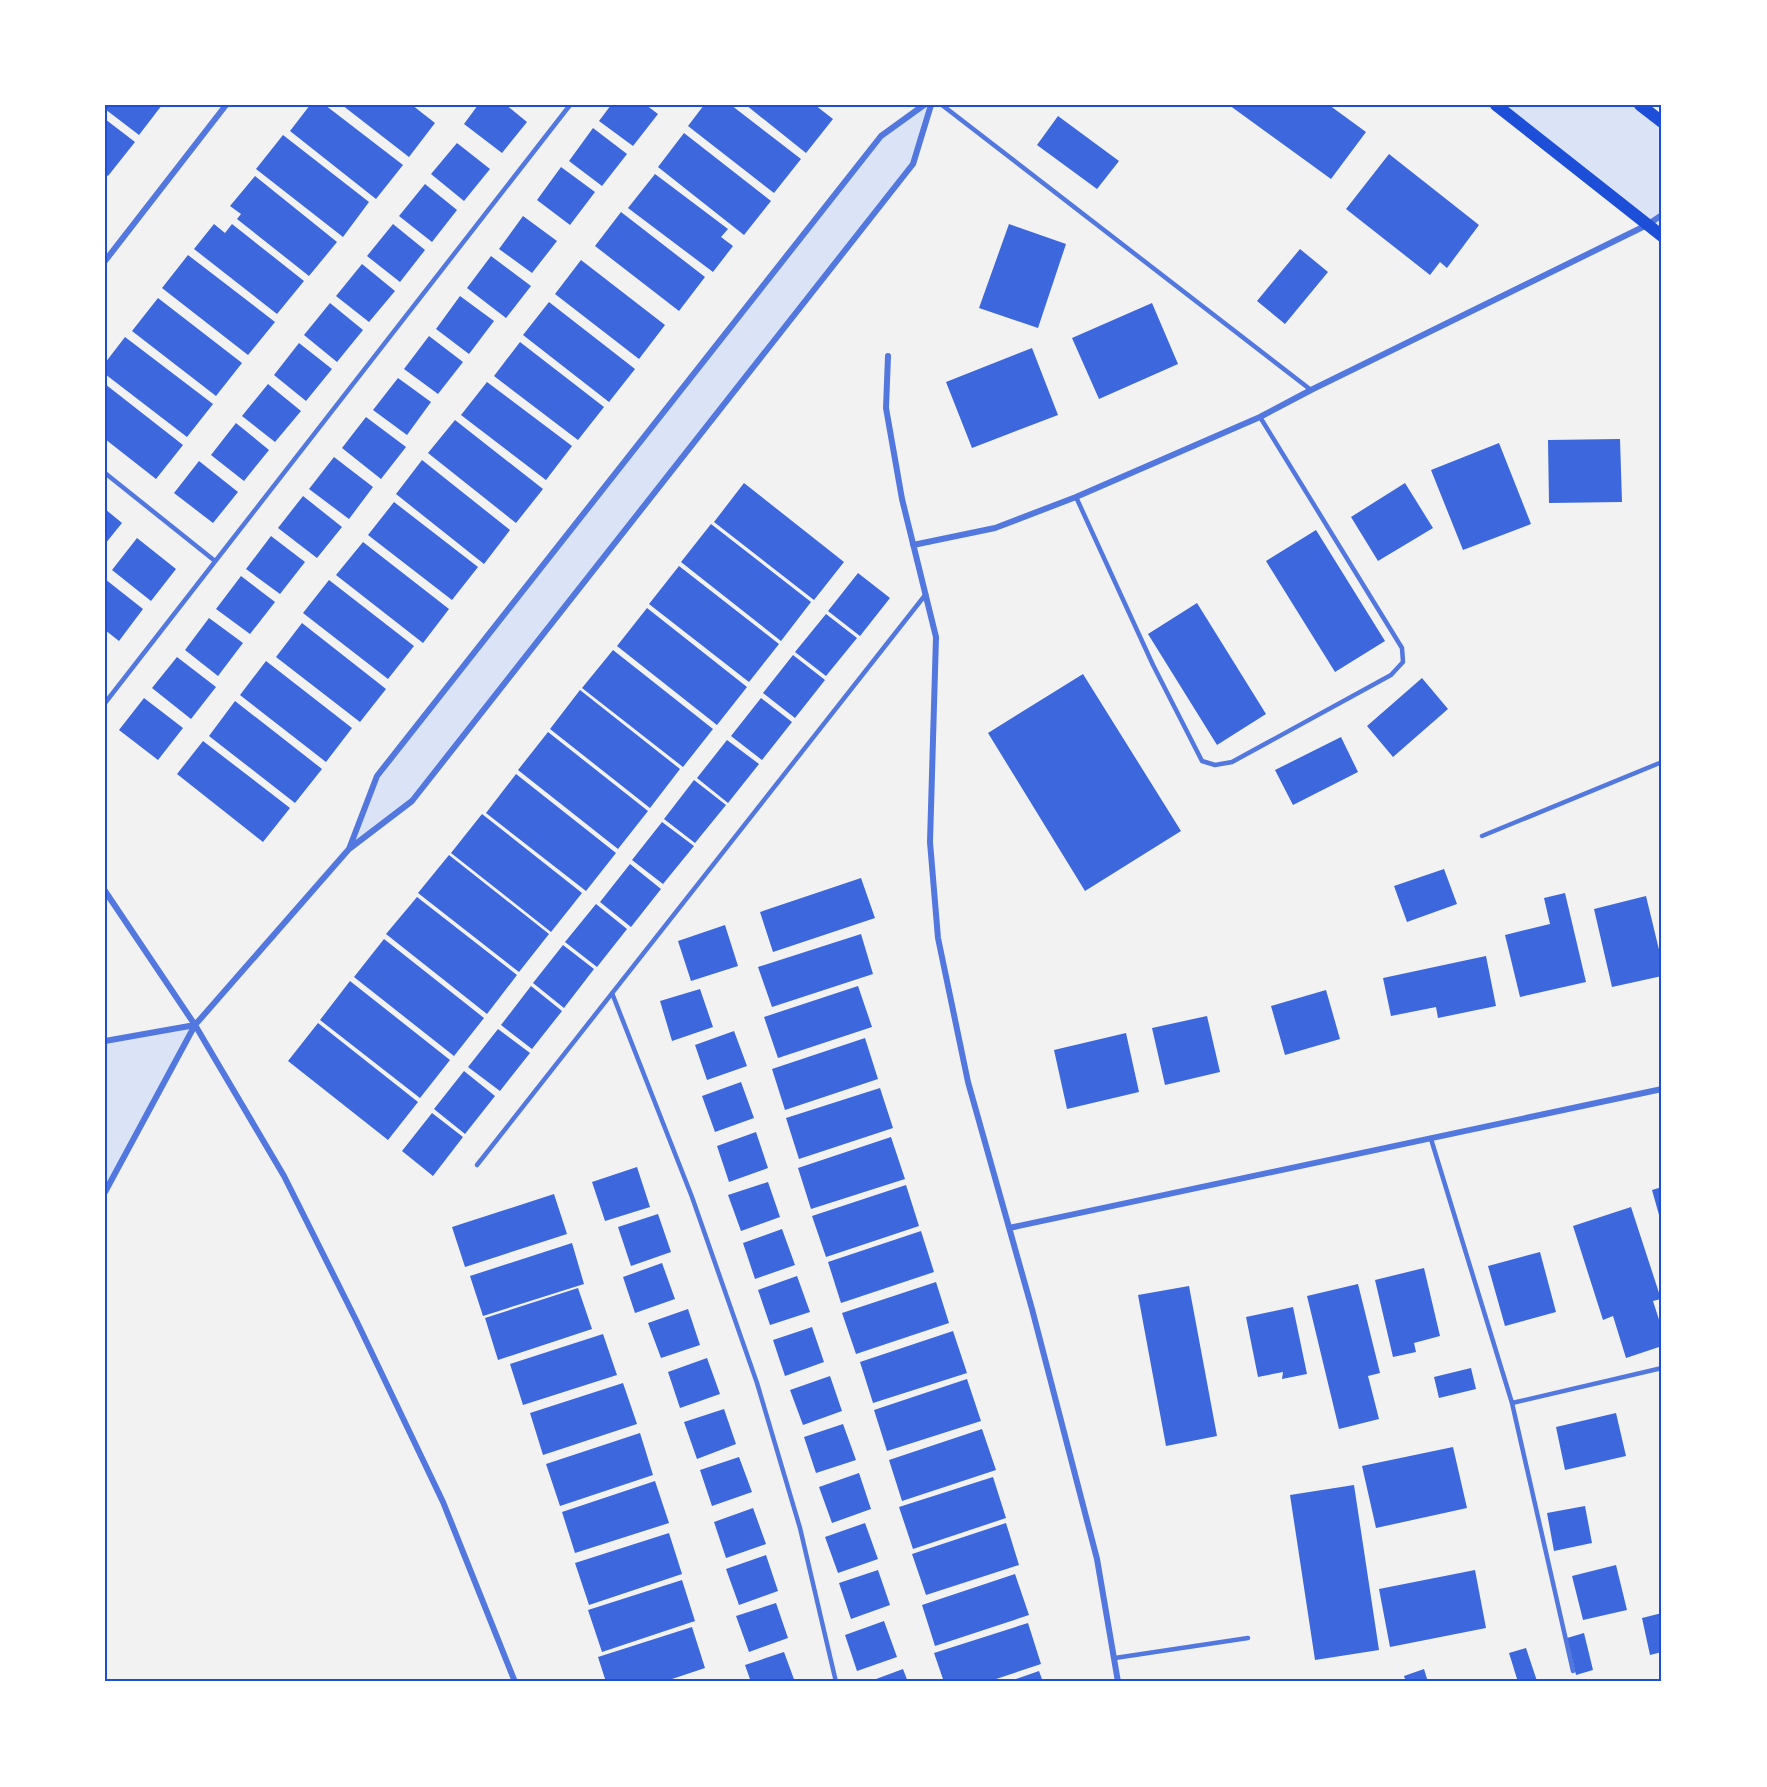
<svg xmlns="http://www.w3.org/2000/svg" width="1767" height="1787" font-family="Poppins,sans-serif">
<rect width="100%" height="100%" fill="#f2f2f2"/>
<path fill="#dbe4f7" d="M924,105H931L913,164L412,801L349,849L377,776L881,136Z
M1496,105H1640L1662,122V236Z
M195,1025L105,1192V1041Z"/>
<path fill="#3d67dc" d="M105,105H162L139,135L105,109Z
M310,105H325L403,165L376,199L290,131Z
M342,105H412L435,123L409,157Z
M478,105H506L527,122L502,153L464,124Z
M611,105H646L658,114L633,146L599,121Z
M704,105H731L801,159L774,193L688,126Z
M746,105H815L833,119L806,153Z
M1229,105H1329L1366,132L1331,179Z
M1058,116L1119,161L1097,189L1037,145Z
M105,119L135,142L108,176L105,174Z
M593,128L627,154L602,186L569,161Z
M684,133L771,201L744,235L658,167Z
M283,135L369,202L343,237L256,169Z
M457,143L490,169L464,201L431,174Z
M1389,154L1479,225L1447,268L1440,262L1430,275L1346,209Z
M561,167L595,192L570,225L537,200Z
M655,174L728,229L721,237L733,246L713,272L628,208Z
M255,176L337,242L309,276L237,219L241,214L230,206Z
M425,184L457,210L432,242L399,216Z
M621,212L705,277L679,311L595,246Z
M523,216L557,241L532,273L499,249Z
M214,224L225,233L232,224L304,281L277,314L194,249Z
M393,224L425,250L400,282L367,256Z
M1009,224L1066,244L1038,328L979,308Z
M1300,249L1328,272L1285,324L1257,301Z
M188,255L275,322L248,355L162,288Z
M491,256L531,286L506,318L467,288Z
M581,260L665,325L639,359L555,294Z
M362,264L395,291L369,322L336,296Z
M460,296L494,321L469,354L436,329Z
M158,298L242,363L216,396L132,331Z
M549,302L635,369L609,402L523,335Z
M330,303L363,330L337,362L304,335Z
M1152,303L1178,364L1099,399L1072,338Z
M429,336L463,362L438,394L404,369Z
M125,337L213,404L187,437L105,374V363Z
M520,342L604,407L578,440L494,376Z
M299,343L332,369L306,401L274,375Z
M1032,348L1058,415L972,448L946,382Z
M398,378L431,402L407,435L373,410Z
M487,382L572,446L546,480L461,415Z
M105,384L183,445L156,479L105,439Z
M268,384L301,411L275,442L242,416Z
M366,417L406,447L381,479L342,448Z
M455,420L543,489L516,523L428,453Z
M236,423L269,450L244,481L211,455Z
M1620,439L1622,502L1549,503L1548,440Z
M1499,443L1531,524L1463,550L1431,470Z
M334,457L373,487L349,519L309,489Z
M422,460L510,530L484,564L396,494Z
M199,461L238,492L213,523L174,493Z
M744,483L844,562L814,600L714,522Z
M1405,483L1433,528L1378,561L1351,517Z
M303,496L342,527L317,558L278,528Z
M394,502L478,567L452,600L368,535Z
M105,509L122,523L105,544Z
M711,524L811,602L781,641L681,562Z
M1316,530L1385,641L1335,672L1266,561Z
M271,536L305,562L280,594L246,569Z
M137,538L176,569L151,601L112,570Z
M363,542L449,609L423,643L336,575Z
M679,566L779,644L749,682L649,604Z
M858,573L890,598L860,636L828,611Z
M241,576L275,602L250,634L216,609Z
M105,579L143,609L119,641L105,630Z
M329,580L414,646L388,679L303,613Z
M1197,603L1266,714L1217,745L1148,634Z
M647,608L747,687L717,725L617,646Z
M826,614L857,638L826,676L795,652Z
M209,618L243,643L218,676L185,650Z
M302,623L386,689L360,722L276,657Z
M613,650L713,729L683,767L582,688Z
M793,655L825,680L795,718L763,693Z
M177,657L216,687L191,719L152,688Z
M266,661L352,728L326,762L240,695Z
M1083,674L1181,831L1085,891L988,733Z
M1422,678L1448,709L1393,757L1367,726Z
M580,690L680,769L650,808L550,729Z
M144,698L183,728L158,760L119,730Z
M761,698L792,722L762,760L731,736Z
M235,701L322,769L295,803L209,736Z
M548,732L648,811L618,849L518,770Z
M1341,737L1358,772L1293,805L1275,770Z
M727,740L759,764L728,803L697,778Z
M203,741L290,808L263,842L177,774Z
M516,774L616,853L586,891L486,813Z
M694,780L726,805L695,843L664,819Z
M482,814L582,893L551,932L451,853Z
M662,822L694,846L663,884L632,860Z
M449,855L549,934L519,972L418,893Z
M630,864L661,889L631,927L600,902Z
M1444,869L1457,904L1407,922L1394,886Z
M861,878L875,918L773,952L760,912Z
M1565,893L1586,982L1520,997L1505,935L1550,924L1544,898Z
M1646,896L1662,962V976L1612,987L1594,909Z
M417,897L517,975L487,1014L386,934Z
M596,904L627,929L597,967L565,942Z
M725,925L738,966L691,981L678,941Z
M861,934L873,974L772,1007L758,967Z
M384,939L484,1018L454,1056L354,977Z
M563,945L594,969L564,1008L533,983Z
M1486,956L1496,1006L1438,1018L1436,1007L1391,1016L1383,978Z
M350,981L450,1060L420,1098L320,1020Z
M531,986L562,1011L532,1049L501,1025Z
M858,986L872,1027L778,1058L764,1017Z
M700,989L713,1027L672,1041L660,1001Z
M1326,990L1340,1039L1285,1055L1271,1006Z
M1207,1016L1220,1072L1165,1085L1152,1028Z
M318,1023L418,1102L388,1140L288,1061Z
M498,1029L530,1053L500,1091L468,1067Z
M734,1031L747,1066L707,1080L695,1045Z
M1126,1033L1139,1092L1067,1109L1054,1050Z
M865,1038L878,1079L785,1110L772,1069Z
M464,1071L495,1096L465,1134L434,1109Z
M741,1082L754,1118L715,1132L702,1096Z
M880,1088L893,1128L799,1159L786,1118Z
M432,1113L463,1137L433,1176L402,1151Z
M756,1132L768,1168L729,1182L717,1146Z
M891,1137L905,1179L811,1209L798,1168Z
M637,1167L650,1207L605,1221L592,1182Z
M768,1182L780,1217L741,1231L728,1195Z
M906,1185L919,1226L826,1257L812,1216Z
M1662,1187V1222H1661L1652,1190Z
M554,1194L567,1234L465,1267L452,1227Z
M1631,1207L1661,1299L1653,1301L1662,1329V1346L1626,1358L1613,1316L1603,1320L1573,1226Z
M658,1214L671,1252L631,1266L618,1227Z
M782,1229L795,1265L755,1279L743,1243Z
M921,1231L934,1272L841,1303L828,1262Z
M572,1243L584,1284L483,1316L470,1276Z
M1540,1252L1556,1312L1505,1326L1488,1266Z
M662,1263L675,1299L635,1313L623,1277Z
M1424,1268L1440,1336L1414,1343L1416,1352L1393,1357L1375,1280Z
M797,1276L810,1312L770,1325L758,1290Z
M936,1282L949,1323L856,1354L842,1313Z
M1358,1284L1380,1373L1368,1376L1379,1419L1339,1429L1307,1296Z
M1189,1286L1217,1436L1166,1446L1138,1295Z
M578,1288L592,1329L498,1360L485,1318Z
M1293,1307L1307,1374L1282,1379L1283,1372L1258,1377L1246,1317Z
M688,1309L700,1345L661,1358L648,1323Z
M812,1327L824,1362L785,1376L773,1340Z
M953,1331L967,1373L873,1403L860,1362Z
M603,1334L617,1375L523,1405L510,1364Z
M707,1358L720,1394L680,1408L668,1372Z
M1471,1368L1476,1389L1439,1398L1434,1377Z
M830,1376L842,1411L803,1425L790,1390Z
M967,1379L981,1421L887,1451L874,1410Z
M623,1383L637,1424L543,1455L530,1413Z
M724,1409L736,1444L697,1459L684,1422Z
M1616,1413L1626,1456L1565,1470L1556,1427Z
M843,1424L856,1460L816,1473L804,1437Z
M982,1429L996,1470L902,1501L889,1460Z
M640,1433L653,1475L560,1506L546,1464Z
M1453,1447L1467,1508L1376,1528L1362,1466Z
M739,1457L752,1492L712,1506L700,1470Z
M859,1473L871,1509L832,1523L819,1487Z
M993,1477L1006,1518L913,1549L899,1507Z
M655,1481L669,1523L575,1553L562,1512Z
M1354,1485L1379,1650L1315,1660L1290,1495Z
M1585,1506L1592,1543L1554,1551L1547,1513Z
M753,1508L766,1544L726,1558L714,1522Z
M865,1523L878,1559L838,1573L825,1537Z
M1006,1523L1019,1565L926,1595L912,1554Z
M669,1533L682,1574L589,1605L575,1563Z
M766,1555L778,1591L739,1605L726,1569Z
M1616,1565L1627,1610L1583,1620L1572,1576Z
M878,1570L890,1605L851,1619L839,1583Z
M1475,1570L1486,1628L1390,1647L1379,1589Z
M1015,1574L1029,1615L935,1646L922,1605Z
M682,1580L695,1621L602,1652L588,1610Z
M776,1603L788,1638L749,1652L736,1616Z
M1662,1613V1652L1650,1655L1642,1618Z
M884,1621L897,1657L857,1671L845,1635Z
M1028,1623L1041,1664L987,1682H944L934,1653Z
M692,1627L705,1668L663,1682H606L598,1657Z
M1584,1633L1593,1670L1576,1675L1567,1638Z
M1526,1648L1537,1681L1534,1682H1518L1509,1653Z
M784,1652L795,1682H751L745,1665Z
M903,1669L908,1682H868Z
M1424,1669L1428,1682H1406L1404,1676Z
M1039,1671L1043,1682H1007Z"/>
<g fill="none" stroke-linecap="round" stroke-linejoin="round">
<path stroke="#5277de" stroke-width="4.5" d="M942,105L1311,390
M105,473L215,561
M1076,497L1153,665L1202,761L1215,765L1232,762L1391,675L1403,662L1402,648L1260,417
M105,703L570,105
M1482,836L1662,762
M612,993L692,1197L757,1383L800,1528L836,1682
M1431,1139L1512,1403L1573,1671
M477,1165L926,594
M1512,1403L1662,1368
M1115,1658L1248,1638"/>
<path stroke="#5277de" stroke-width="6" d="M105,261L226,105
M888,356L886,408L902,499L936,637L930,842L938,938L968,1082L1032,1309L1097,1559L1118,1682
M913,545L995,528L1076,497L1260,417L1311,390L1647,225L1662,215
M349,849L377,776L881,136L924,105
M105,891L195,1025L284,1176L357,1322L443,1502L515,1682
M105,1041L195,1025
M105,1192L195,1025L349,849L412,801L913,164L931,105
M1009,1228L1662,1089"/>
<path stroke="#1d4ed8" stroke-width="12" d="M1496,105L1662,236
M1640,105L1662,122"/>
</g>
<rect width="1767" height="1787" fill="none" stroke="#ffffff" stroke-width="213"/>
<rect x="106" y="106" width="1554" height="1574" fill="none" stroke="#1d4ed8" stroke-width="2"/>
</svg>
